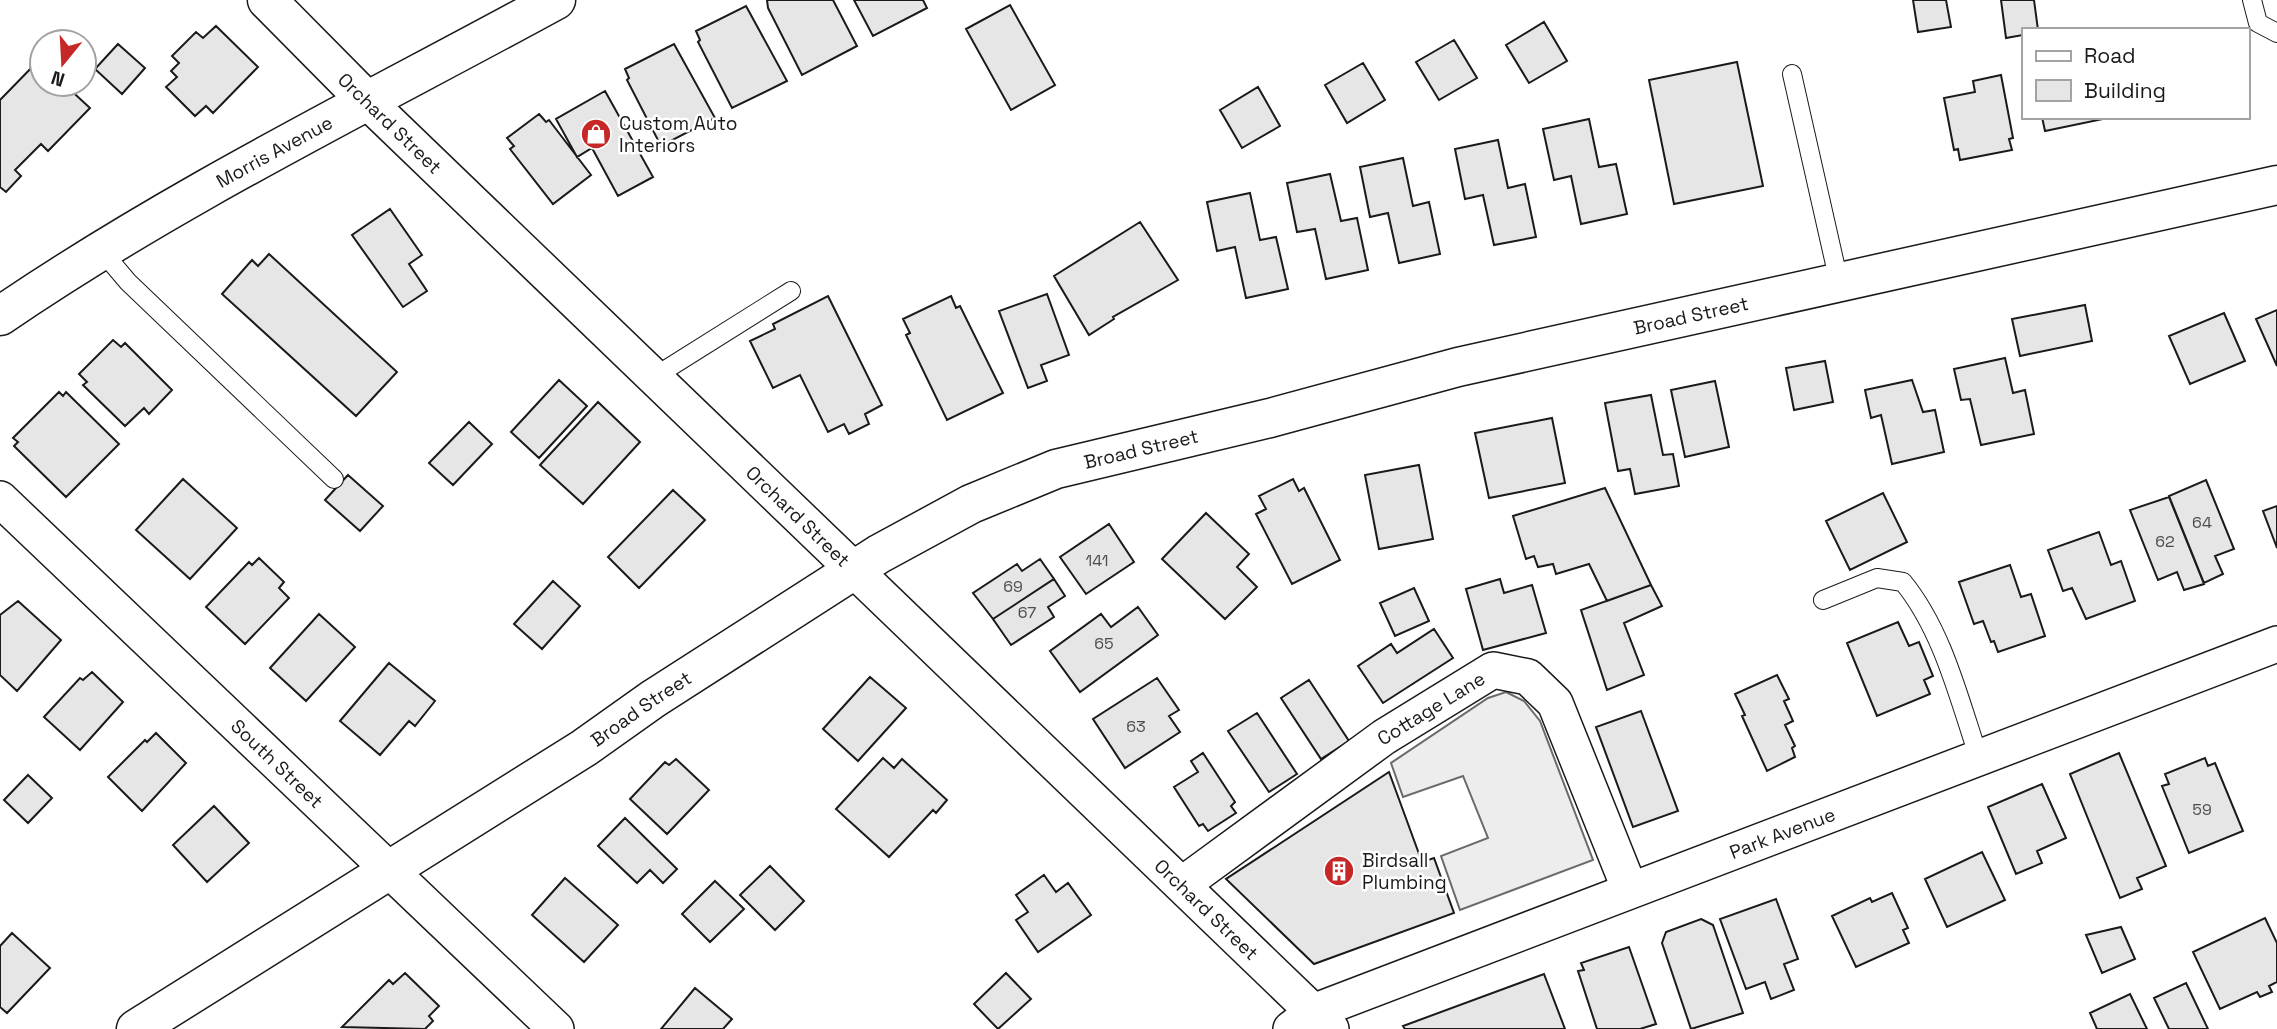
<svg xmlns="http://www.w3.org/2000/svg" width="2277" height="1029" font-family="'Space Grotesk',sans-serif">
<rect width="100%" height="100%" fill="#fff"/>
<path fill="#ededed" stroke="#6a6a6a" stroke-width="2" d="M1506,692L1524,701L1540,721L1593,860L1460,910L1441,856L1488,838L1463,776L1403,797L1391,763L1488,698Z"/>
<path fill="#e6e6e6" stroke="#1a1a1a" stroke-width="2" d="M767,0H833L857,46L802,75L768,8Z
M854,0H923L927,8L873,36Z
M1913,0H1946L1951,27L1918,32Z
M2001,0H2034L2038,30H2023V35L2006,38Z
M1010,5L1055,85L1011,110L966,29Z
M746,6L787,81L732,108L698,42L700,40L696,31Z
M1544,22L1567,61L1529,83L1506,45Z
M216,26L258,67L213,113L206,106L195,116L166,87L177,77L171,71L179,63L172,56L196,32L203,38Z
M1454,40L1477,78L1439,100L1416,62Z
M118,44L145,68L122,94L95,69Z
M674,44L715,118L661,146L627,80L629,78L625,69Z
M39,60L42,63V84H64L90,108L48,151L41,144L15,170L21,176L6,192L0,187V100Z
M1737,62L1763,186L1674,204L1649,80Z
M1363,63L1385,100L1347,123L1325,85Z
M2001,75L2013,138L2009,139L2012,150L1960,160L1958,149L1954,150L1944,98L1975,92L1973,81Z
M1258,87L1280,126L1242,148L1220,110Z
M605,91L653,177L618,196L592,148L577,157L556,119Z
M539,114L546,122L549,120L591,175L553,204L510,149L514,146L507,138Z
M2042,117H2103V119L2045,131Z
M1589,119L1599,167L1616,164L1627,214L1581,224L1571,176L1554,180L1543,129Z
M1498,140L1508,188L1525,184L1536,237L1494,245L1483,195L1465,199L1455,149Z
M1403,158L1413,206L1429,202L1440,254L1399,263L1388,213L1370,217L1360,167Z
M1330,174L1341,221L1357,218L1368,270L1326,279L1315,229L1297,232L1287,183Z
M1250,193L1260,240L1276,237L1288,289L1246,298L1235,247L1217,251L1207,202Z
M390,209L422,255L409,264L427,291L403,307L352,235Z
M1140,222L1178,280L1113,317L1114,319L1089,335L1054,276Z
M269,254L397,372L356,416L222,294L252,260L258,266Z
M1047,294L1069,355L1041,365L1047,381L1028,388L999,311Z
M828,296L882,405L865,414L869,424L849,434L844,424L828,432L800,375L773,388L750,341L775,329L773,324Z
M951,296L956,308L960,306L1003,393L947,420L906,335L910,333L903,319Z
M2085,305L2092,341L2020,356L2012,319Z
M2277,310V366L2256,319Z
M2224,313L2245,361L2190,384L2169,336Z
M113,340L121,347L125,343L172,390L149,414L144,408L125,426L83,385L87,382L79,374Z
M2005,358L2013,393L2025,390L2034,434L1981,445L1970,399L1961,400L1954,369Z
M1825,361L1833,402L1794,410L1786,368Z
M559,380L587,406L539,458L511,432Z
M1912,380L1923,412L1935,410L1944,452L1892,464L1881,415L1871,418L1865,390Z
M1715,381L1729,447L1685,457L1671,390Z
M59,392L63,396L66,392L119,444L66,497L14,446L18,442L13,438Z
M1651,395L1663,455L1673,454L1679,486L1635,494L1630,469L1618,471L1605,403Z
M598,402L640,442L583,504L540,465Z
M1552,418L1565,483L1489,498L1475,433Z
M469,422L492,444L453,485L429,463Z
M1419,465L1433,539L1379,549L1365,475Z
M348,475L383,506L360,531L325,500Z
M183,479L237,528L190,579L136,530Z
M1293,479L1299,491L1304,488L1340,560L1292,584L1256,514L1266,509L1259,496Z
M2206,480L2234,549L2215,556L2223,574L2204,583L2169,496Z
M1605,488L1651,585L1607,601L1589,564L1556,574L1553,564L1538,567L1534,556L1526,559L1513,516Z
M673,490L705,520L639,588L608,557Z
M1883,493L1907,542L1850,570L1826,521Z
M2169,497L2204,584L2184,590L2177,572L2158,580L2130,510Z
M2277,506V548L2263,511Z
M1206,513L1249,554L1237,567L1257,587L1225,619L1162,559Z
M1109,524L1134,562L1086,594L1060,557Z
M2099,532L2111,565L2121,561L2135,601L2086,619L2072,588L2063,591L2048,550Z
M259,558L284,582L279,588L289,598L245,644L206,607L249,562L252,565Z
M1040,559L1054,579L993,619L973,593L1017,564L1022,571Z
M2010,565L2021,597L2031,594L2045,636L1998,652L1994,641L1991,642L1983,621L1974,624L1959,582Z
M1054,579L1065,596L1048,607L1054,617L1011,645L993,619Z
M1500,579L1504,593L1532,585L1546,633L1483,650L1466,589Z
M553,581L580,606L542,649L514,624Z
M1651,585L1662,606L1624,623L1644,675L1607,690L1581,610Z
M1414,588L1429,621L1395,636L1380,603Z
M18,601L61,640L17,691L0,675V615Z
M1138,607L1158,635L1080,692L1050,651L1101,614L1111,627Z
M319,614L355,647L306,701L270,668Z
M1898,622L1909,646L1919,642L1933,676L1924,680L1930,694L1877,716L1847,643Z
M1434,629L1453,658L1383,703L1358,666L1391,644L1397,653Z
M389,663L435,701L415,726L409,721L380,755L340,721Z
M92,672L123,702L80,750L44,717L80,678L83,680Z
M1777,675L1789,699L1784,701L1793,721L1785,725L1795,746L1792,748L1795,757L1767,771L1742,716L1745,715L1735,694Z
M870,677L906,708L858,761L823,729Z
M1157,678L1179,710L1169,716L1180,732L1125,768L1093,719Z
M1309,680L1349,741L1321,759L1281,698Z
M1641,711L1678,811L1633,827L1596,727Z
M1257,713L1297,774L1269,792L1228,731Z
M156,733L186,763L142,811L108,777L145,740L147,742Z
M1203,753L1235,802L1231,806L1236,813L1208,831L1203,824L1199,826L1174,787L1198,772L1191,761Z
M2119,753L2166,866L2137,878L2142,889L2120,898L2070,774Z
M883,758L894,768L902,759L947,800L936,813L933,810L889,857L836,809Z
M2205,758L2208,766L2215,763L2243,831L2189,853L2162,786L2169,784L2165,774Z
M676,759L709,790L667,834L630,799L665,762L669,765Z
M1389,772L1422,862L1434,858L1454,913L1314,964L1226,879Z
M28,775L52,798L28,823L4,800Z
M2042,784L2066,838L2037,851L2042,863L2016,874L1988,807Z
M214,806L249,843L207,882L173,845Z
M625,818L677,869L663,883L650,870L637,883L598,846Z
M1982,852L2005,900L1947,927L1925,879Z
M770,866L804,901L775,930L740,895Z
M1044,875L1056,892L1068,883L1091,915L1038,952L1016,920L1028,912L1016,895Z
M565,878L618,925L584,962L532,915Z
M715,881L744,909L710,942L682,914Z
M1892,893L1908,928L1903,930L1909,943L1856,967L1832,916L1870,898L1872,902Z
M1776,899L1798,959L1784,964L1794,990L1771,999L1765,982L1746,989L1720,919Z
M2265,918L2277,943V982L2269,986L2272,992L2260,997L2257,992L2220,1009L2193,952Z
M1701,919L1713,925L1743,1013L1691,1029L1662,943L1666,932Z
M2121,927L2135,959L2102,973L2086,935Z
M12,933L50,968L7,1013L0,1007V946Z
M1629,947L1656,1024L1640,1029H1597L1578,971L1584,970L1581,963Z
M405,973L439,1006L429,1016L433,1021L425,1029L342,1027L389,980L393,984Z
M1006,973L1031,999L998,1029L974,1004Z
M1544,974L1565,1029H1405L1403,1026Z
M2186,983L2208,1029H2169L2154,998Z
M695,988L732,1019L723,1029H661Z
M2130,994L2147,1029H2097L2090,1013Z"/>
<g fill="none" stroke-linecap="round" stroke-linejoin="round">
<g stroke="#1a1a1a" stroke-width="20">
<path id="service" d="M2252,0L2258,23L2277,33
M1792,74L1839,282
M101,250L128,282L334,479
M654,377L791,291
M1823,600L1877,578L1903,582C1943,631 1959,699 1979,758"/>
</g>
<g stroke="#1a1a1a" stroke-width="38">
<g id="minor">
<path id="s1" d="M368,102L1331,1029"/>
<path id="s2" d="M0,499L556,1029"/>
<path id="s3" d="M1183,884L1384,737L1493,670L1528,677L1555,703L1630,890"/>
<path id="s4" d="M1291,1029L1313,1012L2277,644"/>
</g>
</g>
<g stroke="#1a1a1a" stroke-width="41">
<path id="tertiary" d="M267,0L368,102"/>
</g>
<g stroke="#1a1a1a" stroke-width="41">
<g id="secondary">
<path id="s5" d="M136,1029L584,748L653,699L879,554L971,504L1056,469L1270,418L1458,367L2277,185"/>
</g>
</g>
<g stroke="#1a1a1a" stroke-width="41">
<g id="primary">
<path id="s6" d="M0,316C176,196 369,102 556,0"/>
</g>
</g>
<use href="#service" stroke="#fff" stroke-width="18"/>
<use href="#minor" stroke="#fff" stroke-width="35"/>
<use href="#tertiary" stroke="#fff" stroke-width="38"/>
<use href="#secondary" stroke="#fff" stroke-width="38"/>
<use href="#primary" stroke="#fff" stroke-width="38"/>
</g>
<defs>
<g id="shop-disc" transform="scale(1.575)"><circle r="9.5" fill="#c62828" stroke="#fff"/><path d="M-5-2.5h2.3a2.7 3.5 0 0 1 5.4 0H5L5.5 6h-11ZM-1.5-2.5h3a1.5 2.3 0 0 0-3 0Z" fill="#fff"/></g>
<g id="building-disc" transform="scale(1.575)"><circle r="9.5" fill="#c62828" stroke="#fff"/><path d="M-4-6H4V6H1V3H-1V6H-4ZM-2.5-4.3h1.7v1.8h-1.7ZM.8-4.3h1.7v1.8H.8ZM-2.5-1h1.7V.8h-1.7ZM.8-1h1.7V.8H.8Z" fill="#fff"/></g>
</defs>
<g fill-rule="evenodd">
<use href="#shop-disc" x="596" y="134"/>
<use href="#building-disc" x="1339" y="871"/>
</g>
<g text-anchor="middle" stroke-width="5" stroke-linejoin="round" paint-order="stroke">
<g font-size="16" fill="#4d4d4d">
<text x="2202" y="528">64</text>
<text x="2165" y="547">62</text>
<text x="1097" y="566">141</text>
<text x="1013" y="592">69</text>
<text x="1027" y="618">67</text>
<text x="1104" y="649">65</text>
<text x="1136" y="732">63</text>
<text x="2202" y="815">59</text>
</g>
<g font-size="19" fill="#1a1a1a" stroke="#fff">
<text transform="translate(390 123) rotate(44)" y="7">Orchard Street</text>
<text dy="7" stroke="none"><textPath href="#s6" startOffset="320">Morris Avenue</textPath></text>
<text dy="7" stroke="none"><textPath href="#s5" startOffset="1732">Broad Street</textPath></text>
<text dy="7" stroke="none"><textPath href="#s5" startOffset="1166">Broad Street</textPath></text>
<text dy="7" stroke="none"><textPath href="#s1" startOffset="597">Orchard Street</textPath></text>
<text dy="7" stroke="none"><textPath href="#s5" startOffset="598">Broad Street</textPath></text>
<text dy="7" stroke="none"><textPath href="#s3" startOffset="304">Cottage Lane</textPath></text>
<text dy="7" stroke="none"><textPath href="#s2" startOffset="383">South Street</textPath></text>
<text dy="7" stroke="none"><textPath href="#s4" startOffset="530">Park Avenue</textPath></text>
<text dy="7" stroke="none"><textPath href="#s1" startOffset="1164">Orchard Street</textPath></text>
</g>
<g font-size="19" fill="#1a1a1a" stroke="#fff" text-anchor="start">
<text x="619" y="130">Custom Auto<tspan x="619" dy="22">Interiors</tspan></text>
<text x="1362" y="867">Birdsall<tspan x="1362" dy="22">Plumbing</tspan></text>
</g>
</g>
<rect x="2022" y="28" width="228" height="91" fill="#ffffff" stroke="#a3a3a3" stroke-width="2"/>
<rect x="2036" y="51" width="35" height="10" fill="#ffffff" stroke="#a3a3a3" stroke-width="2"/>
<text x="2084" y="63" font-size="21" fill="#1a1a1a">Road</text>
<rect x="2036" y="80" width="35" height="21" fill="#e6e6e6" stroke="#a3a3a3" stroke-width="2"/>
<text x="2084" y="98" font-size="21" fill="#1a1a1a">Building</text>
<g transform="translate(63 63) rotate(198)"><circle r="33" fill="#ffffff" stroke="#a3a3a3" stroke-width="2"/>
<path d="M0-5L12 26L0 18L-12 26Z" fill="#c62828"/>
<text y="-10" font-size="19" font-weight="bold" text-anchor="middle" fill="#1a1a1a">N</text>
</g>
</svg>
